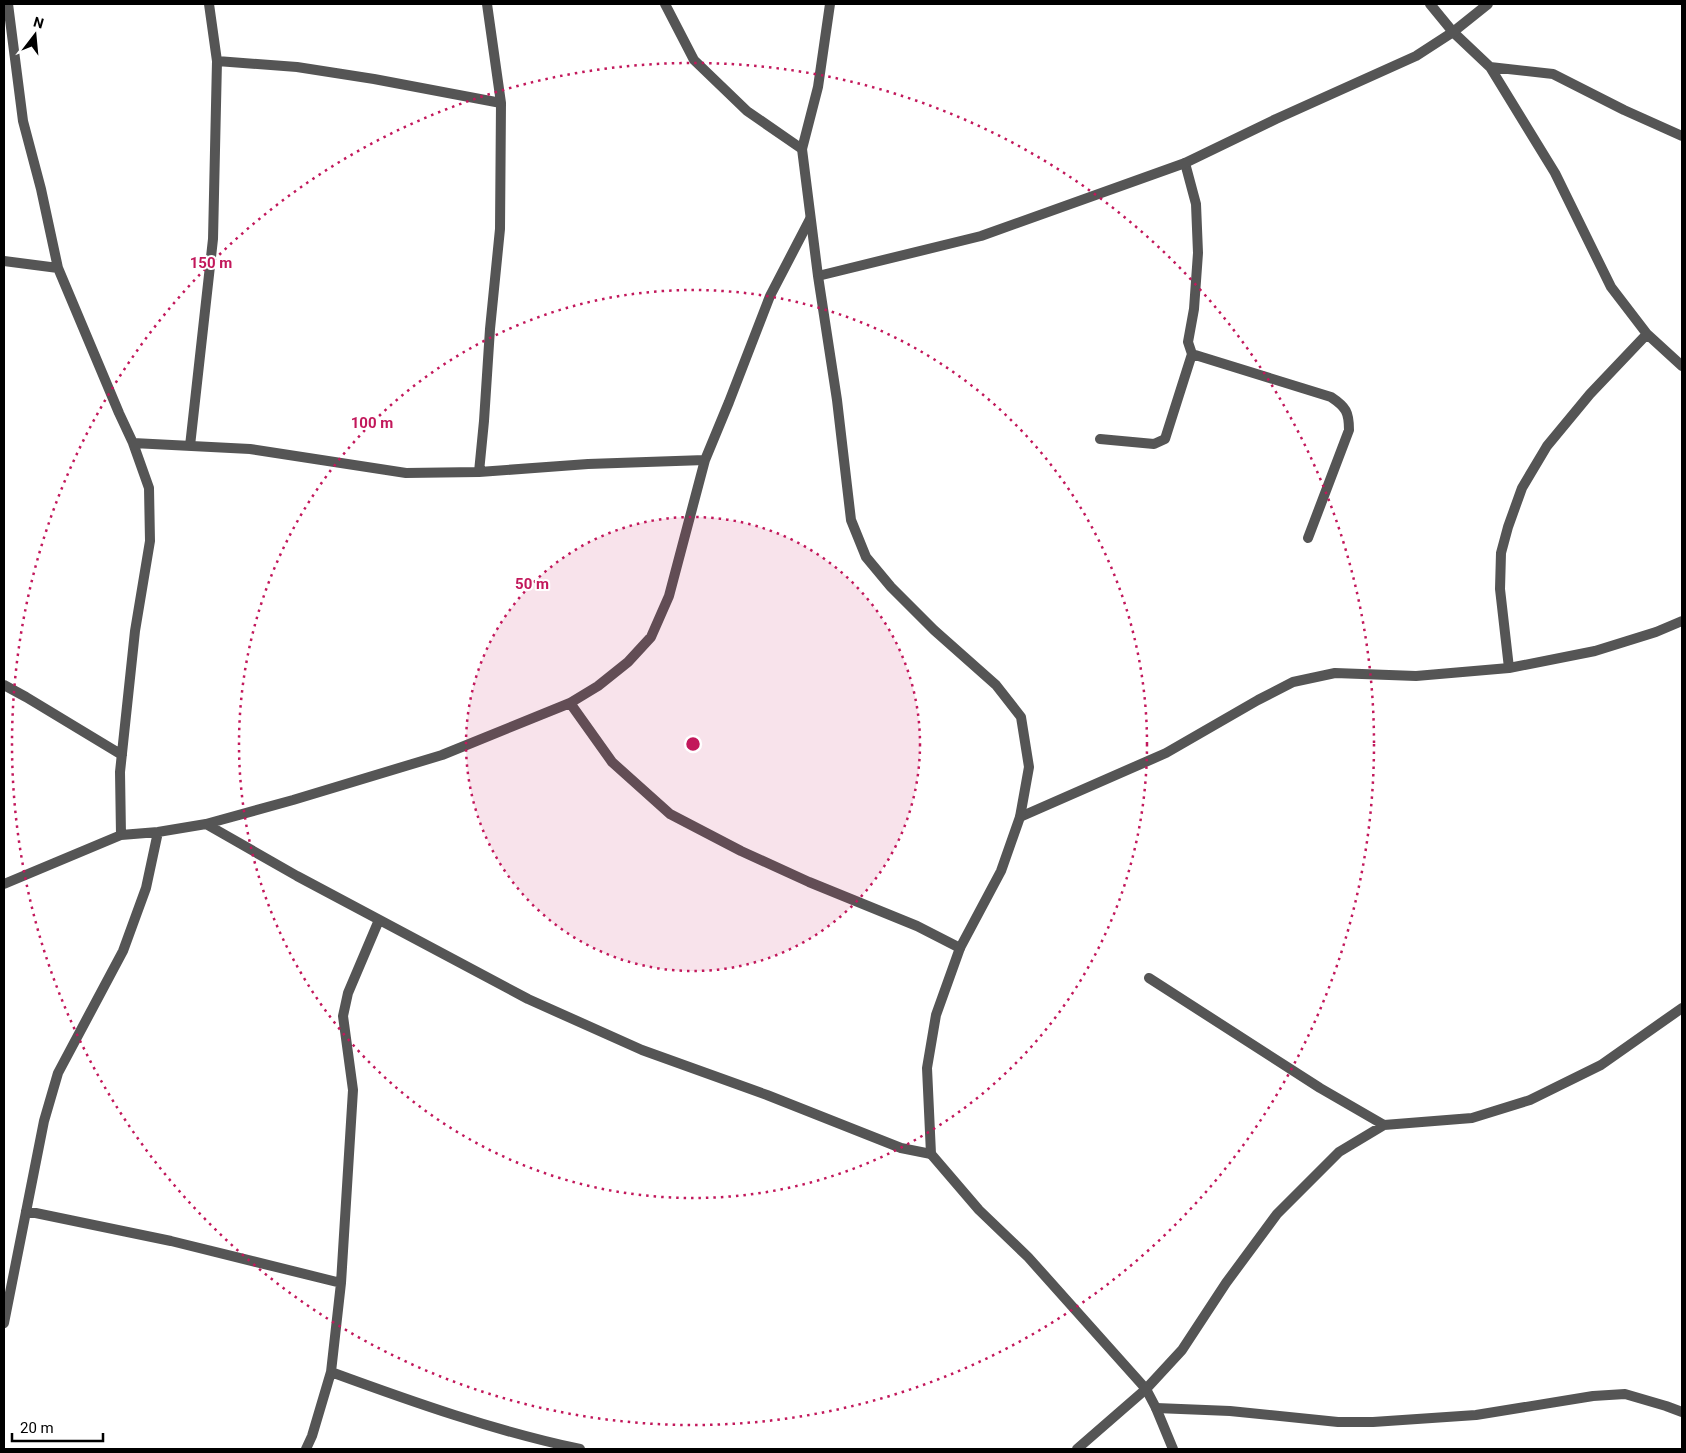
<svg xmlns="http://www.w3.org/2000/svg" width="1686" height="1453" font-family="Roboto,sans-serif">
<rect width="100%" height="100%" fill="#fff"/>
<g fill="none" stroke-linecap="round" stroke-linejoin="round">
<path stroke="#555" stroke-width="10" d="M8,4L23,121L41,189L58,268L119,413L133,443L149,488L150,541L135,631L120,772L121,835
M1430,4L1453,32L1490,67L1555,173L1611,287L1647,334L1682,366
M217,61L297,67L374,79L501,103
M1490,67L1553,74L1624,110L1682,136
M802,149L818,87L830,4
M1185,163L1196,204L1198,253L1194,309L1188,342L1192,354L1331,397C1346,407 1349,412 1349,430L1308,538
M4,261L58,268
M1100,439L1154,444L1165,439L1192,354
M133,443L250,449L406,473L479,472L588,464L705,460
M190,446L213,239L217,61L209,4
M479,472L484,421L490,329L500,229L501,103L487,4
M1509,668L1500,589L1501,553L1508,527L1522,488L1547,446L1590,394L1647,334
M4,685L26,697L122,755
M570,703L612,762L670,814L741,851L809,882L917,926L960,948
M1020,817L1166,753L1258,700L1293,682L1335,673L1416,676L1509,668L1595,651L1656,632L1682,621
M206,824L297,876L528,999L642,1050L767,1095L901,1148L931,1154
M4,884L121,835L158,832L206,824L293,800L442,755L570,703L598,686L628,662L651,637L669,596L705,460L729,402L770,296L810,219
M1149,978L1320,1088L1384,1125
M26,1211L171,1241L341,1283
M4,1323L44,1121L58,1073L123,951L146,888L158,832
M331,1372C413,1402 495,1431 580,1449
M1156,1408L1230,1411L1338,1422H1373L1476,1415L1593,1396L1625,1394L1666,1406L1682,1412
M306,1449L312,1436L331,1372L341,1283L353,1090L343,1016L348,993L379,920
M1077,1449L1146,1389L1182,1350L1226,1283L1277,1214L1339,1152L1384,1125L1472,1118L1530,1100L1601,1065L1682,1008"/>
<path stroke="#555" stroke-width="10" d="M665,4L694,60L747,111L802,149L818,276L837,400L851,520L866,557L891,587L934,630L996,685L1021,717L1029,767L1020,817L1001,871L960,948L936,1015L927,1068L931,1154L979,1210L1028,1257L1146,1389L1156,1408L1173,1449
M818,276L981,236L1185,163L1276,119L1416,56L1453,32L1488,4"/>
</g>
<circle cx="693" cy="744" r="227" fill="#c2185b" fill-opacity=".12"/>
<g fill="none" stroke="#c2185b" stroke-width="2.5" stroke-dasharray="2.5 5">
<circle cx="693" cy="744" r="227"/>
<circle cx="693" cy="744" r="454"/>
<circle cx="693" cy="744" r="681"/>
</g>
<circle cx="693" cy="744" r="8" fill="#c2185b" stroke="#fff" stroke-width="2.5"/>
<g font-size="15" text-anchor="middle" font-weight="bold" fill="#c2185b" stroke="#fff" stroke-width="4" stroke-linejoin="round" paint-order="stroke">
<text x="211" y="268">150 m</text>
<text x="372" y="428">100 m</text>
<text x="532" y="589">50 m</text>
</g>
<rect width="1686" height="1453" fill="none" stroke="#000000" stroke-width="10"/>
<g transform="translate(35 35) rotate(16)" stroke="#ffffff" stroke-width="4" paint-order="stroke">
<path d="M0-4L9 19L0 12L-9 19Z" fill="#000000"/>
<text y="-8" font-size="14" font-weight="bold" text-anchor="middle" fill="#000000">N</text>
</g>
<path d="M12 1433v8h91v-8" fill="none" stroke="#000000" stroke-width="2.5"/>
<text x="20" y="1433" font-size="15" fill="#000000" stroke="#ffffff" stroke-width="4" paint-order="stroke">20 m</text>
</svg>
